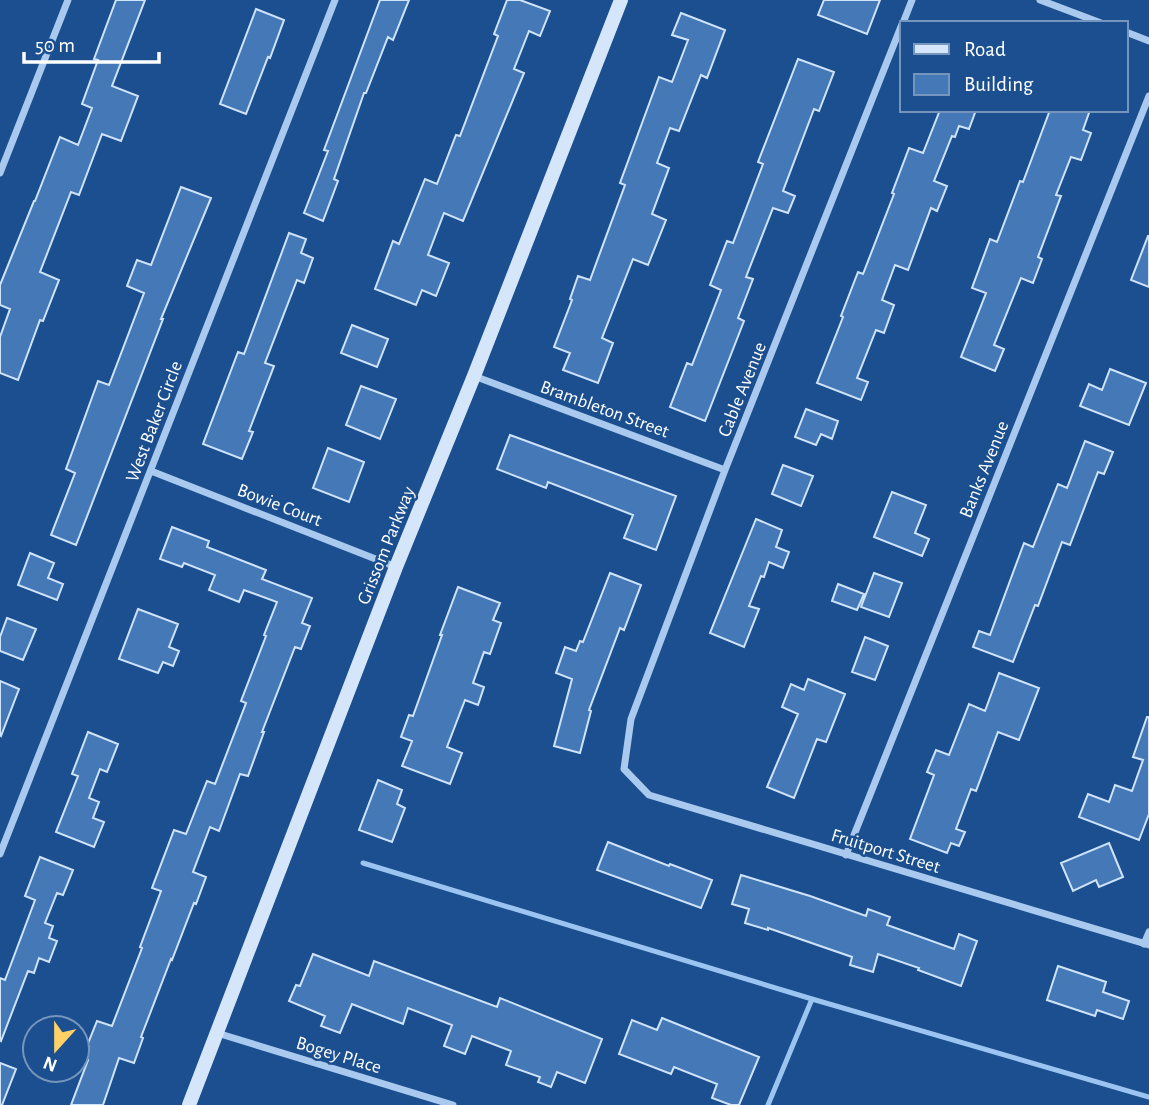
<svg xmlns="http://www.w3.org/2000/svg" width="1149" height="1105" font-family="'Alegreya Sans',sans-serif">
<rect width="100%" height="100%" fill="#1b4f8f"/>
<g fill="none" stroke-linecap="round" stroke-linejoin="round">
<path stroke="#9cc4f0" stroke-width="5" d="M363,863L812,999L1149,1097
M768,1105L812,999"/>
</g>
<path fill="#4478b7" stroke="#cfe3fa" stroke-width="2" d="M116,0H145L112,86L138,96L121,141L102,134L79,195L71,192L40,272L59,280L43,321L40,320L18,380L0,373V337L10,309L0,305V285L34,201H35L60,137L78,145L92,108L82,104L98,60L94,59Z
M380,0H409L393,40L388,37L366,93H364L334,179L338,181L323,221L304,213L328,151L324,150Z
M507,0H520L550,11L540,36L529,31L514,69L524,73L463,221L444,213L428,255L449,263L436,296L422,290L416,305L375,289L393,241L399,244L425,179L437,184L456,135L460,136L498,36L494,34Z
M824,0H880L867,34L818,15Z
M256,9L284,20L270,58L268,57L246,114L220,104Z
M681,13L725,30L707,78L701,75L679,131L670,128L657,163L669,168L652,214L666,220L648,265L633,259L602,338L613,343L598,383L563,370L570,353L554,347L572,300L570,299L578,276L590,280L625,185L620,183L659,77L672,82L688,40L672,35Z
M798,59L834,72L819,111L814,109L783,191L795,196L788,213L773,208L746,277L753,279L738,318L744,321L705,421L670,407L687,363L692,365L721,290L710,285L727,241L733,243L763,164L758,162Z
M940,110H976L969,129L959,126L955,137L952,136L934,181L947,186L937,211L931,208L908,270L895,265L882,300L894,305L884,333L876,330L857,378L868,382L861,400L817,383L843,317L841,316L858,272L863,274L894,194L892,193L909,148L923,153Z
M1050,110H1090L1083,130L1091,133L1081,160L1071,157L1056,195L1061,196L1038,257L1042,259L1033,283L1021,278L994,345L1004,349L995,371L961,357L986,293L972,288L990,239L997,242L1020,181L1023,182Z
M181,187L211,198L161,319H163L76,545L51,535L75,473L66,469L98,381L109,385L144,293L127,286L137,260L151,265Z
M289,233L306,239L301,253L313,258L304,283L297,280L265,363L274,366L249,431L253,432L242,459L203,444L238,352L244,354Z
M1148,236H1149V287L1131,280Z
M352,325L388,339L377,367L341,353Z
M1110,369L1146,383L1129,425L1080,406L1089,384L1102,390Z
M361,386L396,399L380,439L346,425Z
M806,409L838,421L832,439L821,434L816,445L795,437Z
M510,435L676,496L656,550L624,538L633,515L548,482L546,488L497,469Z
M1085,441L1113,452L1104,474L1098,472L1070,545L1062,542L1038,606L1035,605L1013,662L973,647L979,631L990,635L1024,543L1033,547L1058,484L1067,488Z
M328,448L364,462L349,502L313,488Z
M783,465L813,476L801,506L772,494Z
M892,492L926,505L915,533L929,539L922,556L874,537Z
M756,519L782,530L776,547L789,552L783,568L769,562L764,577L761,576L749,606L759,609L744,647L710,633Z
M172,527L209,541L207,547L266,570L262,579L312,598L302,623L310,626L301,649L295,647L262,732H264L248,776L240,774L219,831L210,827L193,872L206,877L196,904L194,903L172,960L171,959L141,1037L143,1038L134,1063L119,1058L103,1105H71L88,1060L85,1059L89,1047L87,1046L97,1021L112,1026L142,948L140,947L161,891L152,888L174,830L186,834L207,781L215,784L246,703L241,701L266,636L264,635L277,602L244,590L239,602L209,590L215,575L184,563L182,567L160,559Z
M30,553L54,563L48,578L63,584L57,600L18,585Z
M610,573L641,585L624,630L620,628L589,710L591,711L580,753L554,746L572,679L556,673L565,647L576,651L580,641L583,642Z
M874,573L902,583L889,617L861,607Z
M838,584L864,594L857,610L832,601Z
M458,587L500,603L493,620L501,623L490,654L484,652L473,683L484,687L478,705L465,700L447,747L462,753L450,784L402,766L412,741L401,737L409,715L413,716L442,635H440Z
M138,609L178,624L169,647L179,651L173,666L163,662L158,673L119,659Z
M7,618L36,629L23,660L0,651V637Z
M865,637L888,646L875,680L852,672Z
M999,673L1039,688L1019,740L998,732L976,791L971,789L956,829L965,832L959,846L951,843L947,853L910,839L934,775L927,772L936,750L949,755L969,704L985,711Z
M808,679L845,694L826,742L817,739L794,798L767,787L798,714L782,707L791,684L804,690Z
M0,681L19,689L1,736L0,735Z
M1147,717H1149V814L1139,840L1079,817L1088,794L1109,802L1115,785L1132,791L1143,760L1133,757Z
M88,732L118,744L107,772L100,769L89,798L99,802L93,818L104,822L94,847L56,832L78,776L72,774Z
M378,780L402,790L397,804L405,808L392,842L359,830Z
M608,842L669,866L670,864L712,880L701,908L597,870Z
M1109,843L1123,877L1099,887L1096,880L1073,891L1061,863Z
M40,857L73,870L63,895L57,893L45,923L53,926L49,938L57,941L49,962L39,958L34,973L28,971L1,1041L0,1040V978L5,980L35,900L25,896Z
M741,875L810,896L866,916L868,909L890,917L887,925L954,949L959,934L977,941L961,986L918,970L919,968L878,954L873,972L850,965L852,957L768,928V930L745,923L749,909L732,904Z
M313,954L369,976L374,961L497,1007L500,998L602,1039L585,1083L557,1072L551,1087L538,1082L540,1077L506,1065L511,1051L472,1036L465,1054L444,1046L452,1025L408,1008L403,1024L352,1004L340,1033L321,1026L325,1016L289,1001L296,985L300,986Z
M1058,966L1106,982L1103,992L1129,1001L1123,1019L1097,1010L1095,1016L1047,1000Z
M662,1018L759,1057L739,1105H731L712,1098L717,1084L674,1067L671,1074L619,1054L632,1020L657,1030Z
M0,1063L16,1069L2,1105H0Z"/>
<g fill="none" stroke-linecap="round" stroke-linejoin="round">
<path stroke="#a9c9ee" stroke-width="7" d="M1040,0L1101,23
M903,23L912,0
M902,24L725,470L631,719L624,769L649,795L1149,945
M1126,32L1149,41
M0,173L68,0
M474,376L725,470
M151,471L396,567
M0,854L335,0
M846,855L1149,96
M1144,944L1149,932
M217,1033L453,1105"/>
<path stroke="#d6e6fa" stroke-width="14" d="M189,1105L396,567L474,376L621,0"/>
</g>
<g text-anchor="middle" stroke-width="5" stroke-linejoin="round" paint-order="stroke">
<g font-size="19" fill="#fff" stroke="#1b4f8f">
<text transform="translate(741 389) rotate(-68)" y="7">Cable Avenue</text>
<text transform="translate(605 408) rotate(20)" y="7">Brambleton Street</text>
<text transform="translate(153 421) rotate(-69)" y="7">West Baker Circle</text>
<text transform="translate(983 469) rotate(-68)" y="7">Banks Avenue</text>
<text transform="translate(280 504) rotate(21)" y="7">Bowie Court</text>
<text transform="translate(385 545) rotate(-68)" y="7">Grissom Parkway</text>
<text transform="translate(886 850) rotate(17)" y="7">Fruitport Street</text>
<text transform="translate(339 1054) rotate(17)" y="7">Bogey Place</text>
</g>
</g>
<rect x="900" y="21" width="228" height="91" fill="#1b4f8f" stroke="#7695bc" stroke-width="2"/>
<rect x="914" y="44" width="35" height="10" fill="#d6e6fa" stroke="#7695bc" stroke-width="2"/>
<text x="964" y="56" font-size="21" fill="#ffffff">Road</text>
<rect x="914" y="74" width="35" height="21" fill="#4478b7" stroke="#7695bc" stroke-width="2"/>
<text x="964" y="91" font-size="21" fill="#ffffff">Building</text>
<g transform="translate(56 1049) rotate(201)"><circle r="33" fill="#1b4f8f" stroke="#7695bc" stroke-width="2"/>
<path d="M0-5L12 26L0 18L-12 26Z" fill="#ffd166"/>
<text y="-10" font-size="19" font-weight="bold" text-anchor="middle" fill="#ffffff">N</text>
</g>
<path d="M24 52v10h135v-10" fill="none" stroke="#ffffff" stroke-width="3.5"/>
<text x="35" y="52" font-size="21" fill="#ffffff" stroke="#1b4f8f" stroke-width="5" paint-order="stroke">50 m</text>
</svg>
